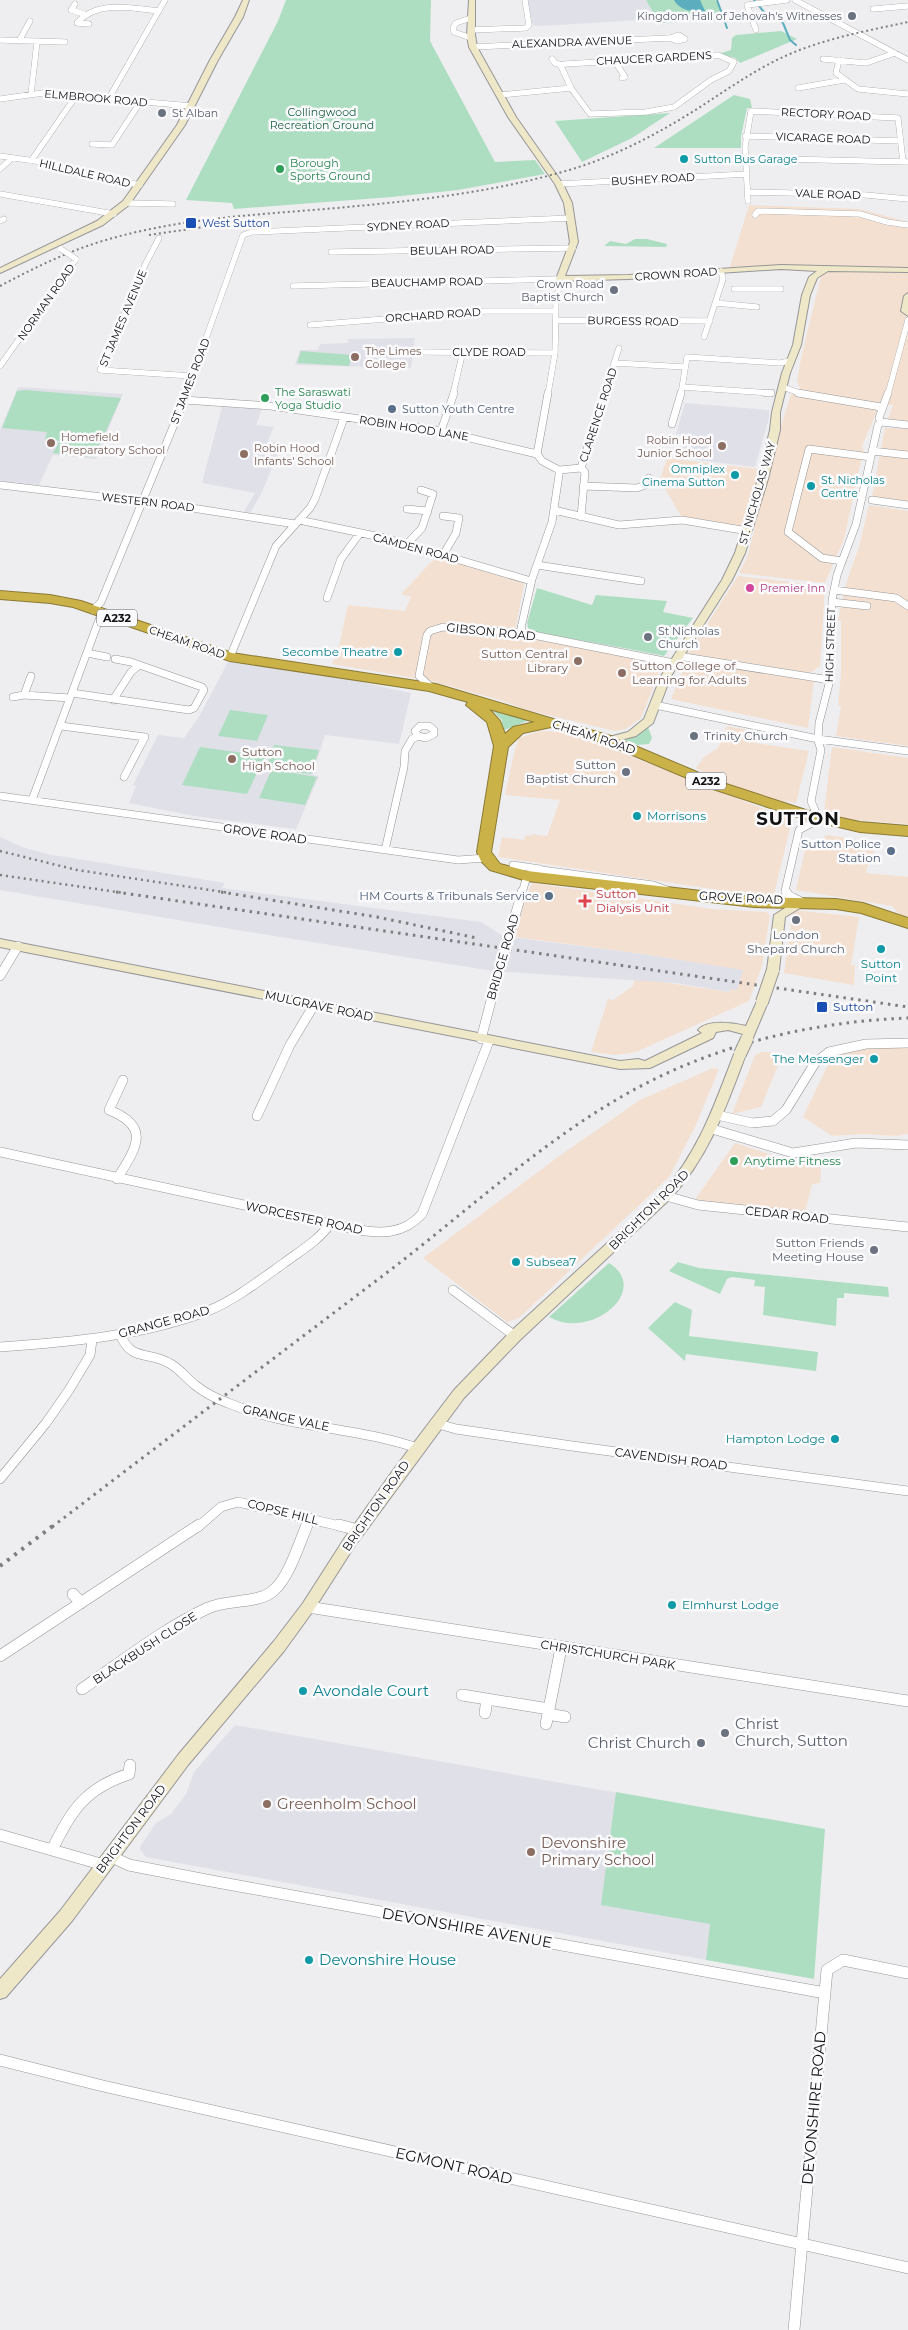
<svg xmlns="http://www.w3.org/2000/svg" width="908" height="2330" font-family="Montserrat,sans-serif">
<rect width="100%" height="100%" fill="#eeeef0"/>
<path fill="#f4e0d0" d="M749,205L859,209L908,222V421L888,419L893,405L801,391L797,381L802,354L821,276L829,267L787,265L730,267Z
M791,394L875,407L878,409L862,446L864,452L867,454L866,459L861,461L844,539L825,583L739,573L747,558L755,528L681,516L660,480L667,458L767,470Z
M885,428L908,429V503L872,497Z
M869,505L908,511V746L836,736L841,706L838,705L841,675V621L838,620L846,584L859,547Z
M436,557L520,582L524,584L514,636L663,663L641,718L626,729L615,731L527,710L503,701L432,681L332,664L338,651L348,605L405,611L411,597L401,594Z
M738,576L825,586L820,666L813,671L810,673L688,654Z
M694,663L814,680L808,728L671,699L685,665Z
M727,726L758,732L755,743L809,751L796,803L776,800L744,790L721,782L696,768L704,757L718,748Z
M540,731L560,732L597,743L790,819L792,820L773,898L498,857L502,837L524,840L526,835L531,836L532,834L547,836L560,800L505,795L515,749L519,738Z
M832,747L908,758V824L841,819L826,815L824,812Z
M827,835L875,842L873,857L868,865L866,873L908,877V917L900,915L892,906L796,890L806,846L816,848L818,840Z
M532,883L712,909L766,912L770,915L762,966L749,1001L636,1052L616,1055L591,1052L608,999L613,1000L633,986L635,978L729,992L743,971L642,954L515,937L526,897Z
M793,910L859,917L851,965H855L854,985L784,973Z
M901,1045L908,1048V1134L895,1136L864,1134L832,1136L803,1117L834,1052Z
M762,1052L783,1053L761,1107L732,1114L755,1055Z
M713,1068L719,1069L695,1127L669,1177L519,1318L507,1322L423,1258L558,1157L640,1100Z
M735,1143L788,1160L804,1162L822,1158L820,1183L812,1184L804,1216L700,1202L696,1198Z"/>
<path fill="#e0e0e9" d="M527,0H646L656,19L541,26L533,25Z
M415,338L411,368L295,365L300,350H318L320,344L348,343V339Z
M18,387L123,394L96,459L53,455L39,485L0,481V430Z
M223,403L263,406L256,425L274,427L268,441L282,443L262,492L250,513L244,512L255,493L202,483Z
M685,403L769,410V418L755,467L679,458L686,435L676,434Z
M229,660L333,676L411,693L399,744L325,735L313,775L319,776L296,829L194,816L129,803L136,786L133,785L158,735L184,738L200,715Z
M0,837L22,847L47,854L225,883L222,888L481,922L503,936L642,954L743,970L737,990L730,989L729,992L676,983L493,971L237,930L0,890Z
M235,1725L725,1812L706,1960L146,1857L140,1849L141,1845L156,1823L171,1814L186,1794L194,1772Z"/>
<path fill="#aedec1" d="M286,0H431L430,41L495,162L535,160L545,174L458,190L392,197L234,209L232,203L186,200L278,21Z
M646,0H715L719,4L726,20L659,23Z
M781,31L797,39L740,63L735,58L718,54L731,50L732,38L736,35Z
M734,95L750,99L752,108H747L741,136V148H654Z
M670,113L632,138L582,162L555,121Z
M635,239H647L667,244L666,247L604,246L610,241L626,244Z
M301,351L352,355L349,366L297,363Z
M25,390L121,398L94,457L53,453L60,441L45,439L47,432L2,428L17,391Z
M537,588L592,605L596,595L667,601L663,612L693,618L664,656C621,647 576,640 532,631L528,628L527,623Z
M491,709L524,718L527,721L502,731V720Z
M230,710L268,715L257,741L218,736Z
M648,727L652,738L649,744L637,745L623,739L632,737Z
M274,745L319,750L311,774L281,771L317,777L305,805L259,798L271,771L266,770Z
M200,747L265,756L247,794L182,785Z
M678,1262L699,1268L888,1287L889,1297L844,1293V1298H837L836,1326L763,1315L765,1287L754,1286L755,1280L732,1277L727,1279L720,1294L669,1271Z
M609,1263C652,1290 591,1341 549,1317Z
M675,1302L692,1310L689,1336L818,1352L816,1371L686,1354L685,1361L648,1328Z
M616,1792L825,1829L814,1979L706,1960L710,1924L601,1905Z"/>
<path fill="#5cadbe" d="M674,0H700L706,13C694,12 680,11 674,0Z"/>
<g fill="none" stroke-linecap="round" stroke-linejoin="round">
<path stroke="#5cadbe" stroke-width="2" d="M717,0L727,28
M754,0L764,12L783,23L790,40L796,45"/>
<g stroke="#969698" stroke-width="6">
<path id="street-far3" d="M795,0L908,60
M75,4L71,10L84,14
M873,9L908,6
M471,18L456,23L453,28L454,32L471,38
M89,24L77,23C97,0 132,8 159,11
M471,30L526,28L529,25L525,0
M756,30L747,5L787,0
M679,35L685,39L677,41L670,38Z
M0,40L65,42
M19,41L30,21
M473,47L670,38
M718,55L734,62L729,71L711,80L674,107L646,112L590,114L571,88L561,66L565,64Z
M552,59L555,63L562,65
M823,59L866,63L895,53
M614,60L625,77L622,78
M839,60L836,73L858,89L908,94
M798,88L844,80
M31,94L37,42
M500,95L571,88
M109,98L165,0
M0,99L43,93L191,106
M745,136L901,141
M92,144L112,145L141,101
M0,156L56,164L102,178L140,185
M746,158L908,162
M31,161L76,96
M0,169L12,158
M559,184L747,174
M749,192L866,195L908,199
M0,194L114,214
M748,201L745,147L751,111L898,118L903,162
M126,203L173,204
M755,215L758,211L860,214L887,222L908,225
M0,221L4,219
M159,238L145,265L100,370L192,376
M331,252L573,248
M293,286L560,279L556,303L555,353L548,394
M734,289H781
M716,303L757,307
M556,320L710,321
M310,325L486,311H556
M704,337L723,279L721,271
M423,352L555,353
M615,363L685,367
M0,366L76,259
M682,387L771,393
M783,387L802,394
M186,394L243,235L252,232L571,218
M453,394L463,351
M604,394L619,348
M681,394L687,357L780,363L790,361
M888,394L908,320"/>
</g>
<g stroke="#969698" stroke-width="8">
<path id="street-far2" d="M766,393H771
M798,393L881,407
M184,400L271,406L441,431L537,454L542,461L559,470V475L552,522L532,579L521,628L523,633
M881,422L879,418L888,393
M881,422L908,425
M672,424L681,393
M441,431L454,393
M872,451L908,455
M537,454L548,393
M581,468L605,393
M581,468L585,472L581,517
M559,470L581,468
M0,485L179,506L295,524
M583,486L637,488L645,485L649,478
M872,500L908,505
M407,509L428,511
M554,510L619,525L682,520L748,531
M443,516L459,518L456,533L443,555
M299,520L385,538L531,581
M407,544L422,528L433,494L421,490
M842,561L822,558L788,532L809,449L871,457
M537,565L641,581
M834,590L896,598L908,606
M327,598L341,559L360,533
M832,602L867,606
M93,610L101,602L187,393
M87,653L107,657
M678,656L830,680
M230,657L276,546L310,508L315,499L344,418
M31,676L24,695L70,698
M431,687L419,676L427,635L430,631L443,627L523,633L674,663
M72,693L189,710L194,708L204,690L202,687L131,662L115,659
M13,697L24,695
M113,700L131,672L139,665
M655,705L818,739L908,751
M61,726L145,737L124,777
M420,726H429L434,730V734L426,738L418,736L415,731Z
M0,796L458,860L486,858
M32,800L102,612
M385,850L404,767L405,751L412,739L418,736
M513,865L540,869
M522,893L527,876L542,870L653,885L667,890
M787,893L785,891L799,830L814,822L817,815L811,801L821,750L818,741L819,723L830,680L832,600L837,575L856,524L878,425L881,422"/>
</g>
<g stroke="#969698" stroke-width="10">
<path id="street-far1" d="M786,892L789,896L801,902
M510,933L522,892
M0,976L18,946
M481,1039L502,959
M717,1115L752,1123L773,1121L786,1110L815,1063L829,1052L866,1044L908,1043
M257,1116L290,1045L314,1005
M712,1129L793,1153L856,1143L908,1145
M0,1152L354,1229C380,1234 403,1235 422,1214L489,1041
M117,1179C136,1148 152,1127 109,1110L123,1080
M666,1196L698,1205L908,1227
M453,1290L515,1336
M120,1334C131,1362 148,1351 169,1363C179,1368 186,1378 195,1385C205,1393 217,1399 228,1403C288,1428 356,1427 417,1448
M0,1347C71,1342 143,1336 210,1310C233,1301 263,1278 284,1263C300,1251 318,1241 330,1224
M435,1423L456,1429L572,1446L908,1491
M0,1479L46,1423L69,1390L90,1355L92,1340
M198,1527L221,1507L238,1502L344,1527
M306,1527L310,1518"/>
</g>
<g stroke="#969698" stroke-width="12">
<path id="street" d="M339,1525L358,1530
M73,1594L81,1603
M308,1607L908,1701
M0,1656L199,1525
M82,1689C123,1661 163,1629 208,1608C227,1599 260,1604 274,1590C289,1577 299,1544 307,1525
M462,1695L549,1709L561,1648
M485,1713L487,1699
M548,1714L565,1717
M546,1724L549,1709
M0,1835L104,1865
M52,1850C71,1810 86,1788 129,1774L130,1765
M110,1856L129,1865L206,1880L825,1993
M0,2060L103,2086L908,2268
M794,2330L827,1970L843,1960L908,1973"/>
</g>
<g stroke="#969698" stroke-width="2">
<path id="secondary" d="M243,0H249L243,17L218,60L185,125L129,205L103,225L0,273V268L97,221L123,201L177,125L210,60L235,17Z
M469,0H475V35L477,47L516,117L563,184L572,203L578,242L565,276L628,275L781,265L908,268V272L828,271L817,278L810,295L801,345L790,373L780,412V430L768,479L745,553L732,580L671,676L653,723L636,736L609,743L605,742V738L628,732L644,719L661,676L722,580L735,553L758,479L770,430L772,412L782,373L793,345L802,295L809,277L817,271L781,269L628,279L557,281L556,279L570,242L564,203L555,184L508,117L469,47L467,35Z
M908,293V316L901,311L904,296Z
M801,898L805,899L807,902L805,905L785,917L779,970L777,973H769L767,970L774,915Z
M0,939L620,1061L638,1059L645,1061L702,1033L698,1030C707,1019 734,1023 746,1026L758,999L762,998L768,1002L752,1040H744L742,1037L743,1034L728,1030L716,1032L713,1038L650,1068L620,1069L0,947Z
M740,1050L746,1054C726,1107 709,1157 670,1199L520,1340L464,1398L354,1547L313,1611L284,1651L188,1765L72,1921L6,1997L0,1999V1979L60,1911L178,1755L274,1641L303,1603L344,1539L394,1469L454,1390L510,1332L662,1193C699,1151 714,1106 734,1054Z"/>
</g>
<g stroke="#8a7a35" stroke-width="2">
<path id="highway" d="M0,591L50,595L81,601L232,653L436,684L614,737L723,783L809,811L860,822L908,826V836L860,832L801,818L713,789L604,743L551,727L523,733L508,747L491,852L500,864L527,871L754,897L836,899L863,903L908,918V928L861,913L836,909L754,907L527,881L490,870L481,861L477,852L494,746L487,722L466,705L468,702L429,691L230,661L73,607L50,603L0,599ZM489,709L535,722L513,727L505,734L500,721Z"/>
</g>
<use href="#street-far3" stroke="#fff" stroke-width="5.5"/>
<use href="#street-far2" stroke="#fff" stroke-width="7"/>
<use href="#street-far1" stroke="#fff" stroke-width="9"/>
<use href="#street" stroke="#fff" stroke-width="11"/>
<use href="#secondary" fill="#efe8c8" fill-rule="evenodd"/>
<use href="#highway" fill="#cbb248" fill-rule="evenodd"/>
<path stroke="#7e7e7f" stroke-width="2" stroke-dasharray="2 3" stroke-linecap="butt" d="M149,235L231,223
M0,286C34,268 68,251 106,240C177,219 251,215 325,209C404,202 485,194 562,172C610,159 654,136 697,109C725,91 753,71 783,57C822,39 866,31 908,22"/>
<path stroke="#7e7e7f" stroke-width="2.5" stroke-dasharray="2 4" stroke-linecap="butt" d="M0,851L77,870L230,893
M0,875L124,893"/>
<path stroke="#7e7e7f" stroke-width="3" stroke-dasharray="2.5 5" stroke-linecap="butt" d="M116,892L908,1007
M221,892L377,917L477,938
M52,1527C164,1441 277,1356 389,1271C465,1213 538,1145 621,1097C709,1046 807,1022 908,1018"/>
<path stroke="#7e7e7f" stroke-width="4" stroke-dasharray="3 6" stroke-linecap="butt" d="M0,1566L54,1525"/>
<g stroke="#969698" stroke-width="6" stroke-linecap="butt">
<path id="street-bridge-far1" d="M61,249L76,259"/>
</g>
<g stroke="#969698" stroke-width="10" stroke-linecap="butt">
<path id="street-bridge" d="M502,959L510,933"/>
</g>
<g stroke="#969698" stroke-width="14" stroke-linecap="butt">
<path id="secondary-bridge" d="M762,1002L773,970
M740,1054L747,1039"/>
</g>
<use href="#street-bridge-far1" stroke="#fff" stroke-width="5.5"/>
<use href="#street-bridge" stroke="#fff" stroke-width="9"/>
<use href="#secondary-bridge" stroke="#efe8c8" stroke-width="12"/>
</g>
<g fill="#6b7280" stroke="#fbfbfd" stroke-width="2">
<circle cx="852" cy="16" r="5"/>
<circle cx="162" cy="113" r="5"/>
<circle cx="614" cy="290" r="5"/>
<circle cx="648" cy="637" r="5"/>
<circle cx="694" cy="736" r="5"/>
<circle cx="626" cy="772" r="5"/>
<circle cx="796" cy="920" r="5"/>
<circle cx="874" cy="1250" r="5"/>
<circle cx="725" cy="1733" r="5"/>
<circle cx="701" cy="1743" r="5"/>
</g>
<g fill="#0f9aa8" stroke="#fbfbfd" stroke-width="2">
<circle cx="684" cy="159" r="5"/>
<circle cx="735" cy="475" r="5"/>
<circle cx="811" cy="486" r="5"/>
<circle cx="398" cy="652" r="5"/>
<circle cx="637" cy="816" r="5"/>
<circle cx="881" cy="949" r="5"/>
<circle cx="874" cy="1059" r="5"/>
<circle cx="516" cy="1262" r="5"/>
<circle cx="835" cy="1439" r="5"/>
<circle cx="672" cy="1605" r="5"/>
<circle cx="303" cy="1691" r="5"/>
<circle cx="309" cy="1960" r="5"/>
</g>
<g fill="#2e9e5b" stroke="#fbfbfd" stroke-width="2">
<circle cx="280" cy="169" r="5"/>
<circle cx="265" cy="398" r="5"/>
<circle cx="734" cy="1161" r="5"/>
</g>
<g fill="#1a4fb4" stroke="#fbfbfd" stroke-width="2">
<rect x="185" y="217" width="12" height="12" rx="2.5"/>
<rect x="816" y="1001" width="12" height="12" rx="2.5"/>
</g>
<g fill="#8d6e63" stroke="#fbfbfd" stroke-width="2">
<circle cx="355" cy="357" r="5"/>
<circle cx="51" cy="443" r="5"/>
<circle cx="722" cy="446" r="5"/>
<circle cx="244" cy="454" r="5"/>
<circle cx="578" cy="661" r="5"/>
<circle cx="622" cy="673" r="5"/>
<circle cx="232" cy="759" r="5"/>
<circle cx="267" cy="1804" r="5"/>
<circle cx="531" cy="1852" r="5"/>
</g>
<g fill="#5c6f8a" stroke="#fbfbfd" stroke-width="2">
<circle cx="392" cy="409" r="5"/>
<circle cx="891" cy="851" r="5"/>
<circle cx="549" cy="896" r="5"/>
</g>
<circle fill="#d1479c" stroke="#fbfbfd" stroke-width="2" cx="750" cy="588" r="5"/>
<path fill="#e0444e" stroke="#fbfbfd" stroke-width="2" d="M582.5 893.5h5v5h5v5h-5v5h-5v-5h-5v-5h5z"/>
<g text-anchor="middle" stroke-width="5" stroke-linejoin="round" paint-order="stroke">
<g font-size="11" fill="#5b616d" stroke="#fbfbfd" text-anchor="end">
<text x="842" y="20">Kingdom Hall of Jehovah's Witnesses</text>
<text x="172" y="117" text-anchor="start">St Alban</text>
<text x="604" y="288">Crown Road<tspan x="604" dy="13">Baptist Church</tspan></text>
<text x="658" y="635" text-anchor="start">St Nicholas<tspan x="658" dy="13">Church</tspan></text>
</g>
<g font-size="11" fill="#111112" stroke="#fbfbfd">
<text transform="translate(572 42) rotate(-2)" y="4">ALEXANDRA AVENUE</text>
<text transform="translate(654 58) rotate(-3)" y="4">CHAUCER GARDENS</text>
<text transform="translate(96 98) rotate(5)" y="4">ELMBROOK ROAD</text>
<text transform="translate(826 114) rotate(3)" y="4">RECTORY ROAD</text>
<text transform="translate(823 138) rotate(2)" y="4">VICARAGE ROAD</text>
<text transform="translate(85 173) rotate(13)" y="4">HILLDALE ROAD</text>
<text transform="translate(653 179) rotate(-3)" y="4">BUSHEY ROAD</text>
<text transform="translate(828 194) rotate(2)" y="4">VALE ROAD</text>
<text transform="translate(408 225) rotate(-3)" y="4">SYDNEY ROAD</text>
<text transform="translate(452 250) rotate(-1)" y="4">BEULAH ROAD</text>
<text transform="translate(676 274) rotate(-4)" y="4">CROWN ROAD</text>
<text transform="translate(427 282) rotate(-1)" y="4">BEAUCHAMP ROAD</text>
<text transform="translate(46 302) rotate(-55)" y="4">NORMAN ROAD</text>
<text transform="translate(433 315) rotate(-4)" y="4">ORCHARD ROAD</text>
<text transform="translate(123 318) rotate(-67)" y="4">ST JAMES AVENUE</text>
<text transform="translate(633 321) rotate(1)" y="4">BURGESS ROAD</text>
<text x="489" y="356">CLYDE ROAD</text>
<text transform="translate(190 381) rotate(-69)" y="4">ST JAMES ROAD</text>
<text transform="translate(598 415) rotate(-72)" y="4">CLARENCE ROAD</text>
<text transform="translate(414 428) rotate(9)" y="4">ROBIN HOOD LANE</text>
<text transform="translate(757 493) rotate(-74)" y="4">ST. NICHOLAS WAY</text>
<text transform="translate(148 502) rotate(7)" y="4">WESTERN ROAD</text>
<text transform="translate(416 548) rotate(15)" y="4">CAMDEN ROAD</text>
<text transform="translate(187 642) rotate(19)" y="4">CHEAM ROAD</text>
<text transform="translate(830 645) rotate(-88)" y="4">HIGH STREET</text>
</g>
<g font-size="11" fill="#1c6442" stroke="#fbfbfd">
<text x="322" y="116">Collingwood<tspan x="322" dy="13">Recreation Ground</tspan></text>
</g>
<g font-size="11" fill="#0d838f" stroke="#fbfbfd" text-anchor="start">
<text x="694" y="163">Sutton Bus Garage</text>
<text x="725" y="473" text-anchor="end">Omniplex<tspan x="725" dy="13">Cinema Sutton</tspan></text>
<text x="821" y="484">St. Nicholas<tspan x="821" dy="13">Centre</tspan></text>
</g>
<g font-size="11" fill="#27864d" stroke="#fbfbfd" text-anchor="start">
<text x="290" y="167">Borough<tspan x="290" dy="13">Sports Ground</tspan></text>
<text x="275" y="396">The Saraswati<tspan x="275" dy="13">Yoga Studio</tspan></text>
</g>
<g font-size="11" fill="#164399" stroke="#fbfbfd" text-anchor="start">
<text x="202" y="227">West Sutton</text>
</g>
<g font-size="11" fill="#785e54" stroke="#fbfbfd" text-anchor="start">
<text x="365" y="355">The Limes<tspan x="365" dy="13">College</tspan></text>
<text x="61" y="441">Homefield<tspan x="61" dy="13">Preparatory School</tspan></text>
<text x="712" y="444" text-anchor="end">Robin Hood<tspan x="712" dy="13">Junior School</tspan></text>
<text x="254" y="452">Robin Hood<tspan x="254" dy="13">Infants' School</tspan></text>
</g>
<g font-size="11" fill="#4e5e75" stroke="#fbfbfd" text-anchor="start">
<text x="402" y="413">Sutton Youth Centre</text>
</g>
<g font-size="11" fill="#b23c85" stroke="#fbfbfd" text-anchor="start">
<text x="760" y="592">Premier Inn</text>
</g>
<g fill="#fbfbfd" stroke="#575758" stroke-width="1">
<rect x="97" y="609.5" width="40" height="17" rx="4"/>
<rect x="686" y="772.5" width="40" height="17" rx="4"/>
</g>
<g font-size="11" font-weight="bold" fill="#111112">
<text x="117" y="622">A232</text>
<text x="706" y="785">A232</text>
</g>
<g font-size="12" fill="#111112" stroke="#fbfbfd">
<text transform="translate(491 632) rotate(6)" y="4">GIBSON ROAD</text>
<text transform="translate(594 737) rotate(18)" y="4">CHEAM ROAD</text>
<text transform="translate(265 834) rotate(8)" y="4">GROVE ROAD</text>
<text transform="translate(741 898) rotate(3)" y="4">GROVE ROAD</text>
<text transform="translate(503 957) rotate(-74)" y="4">BRIDGE ROAD</text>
<text transform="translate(319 1006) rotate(12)" y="4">MULGRAVE ROAD</text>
<text transform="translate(649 1210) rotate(-45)" y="4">BRIGHTON ROAD</text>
<text transform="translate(787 1215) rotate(6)" y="4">CEDAR ROAD</text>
<text transform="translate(304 1218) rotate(12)" y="4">WORCESTER ROAD</text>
<text transform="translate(164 1322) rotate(-15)" y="4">GRANGE ROAD</text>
<text transform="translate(286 1418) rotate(12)" y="4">GRANGE VALE</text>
<text transform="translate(671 1459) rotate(7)" y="4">CAVENDISH ROAD</text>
<text transform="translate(376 1506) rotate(-55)" y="4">BRIGHTON ROAD</text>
<text transform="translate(283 1512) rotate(14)" y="4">COPSE HILL</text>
<text transform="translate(145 1648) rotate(-33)" y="4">BLACKBUSH CLOSE</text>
<text transform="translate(608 1655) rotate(9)" y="4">CHRISTCHURCH PARK</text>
<text transform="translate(131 1829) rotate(-53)" y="4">BRIGHTON ROAD</text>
</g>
<g font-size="12" fill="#0d838f" stroke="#fbfbfd" text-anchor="end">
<text x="388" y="656">Secombe Theatre</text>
<text x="647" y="820" text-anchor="start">Morrisons</text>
<text x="881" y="968" text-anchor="middle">Sutton<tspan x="881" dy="14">Point</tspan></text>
<text x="864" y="1063">The Messenger</text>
<text x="526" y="1266" text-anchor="start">Subsea7</text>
<text x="825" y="1443">Hampton Lodge</text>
<text x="682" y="1609" text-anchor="start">Elmhurst Lodge</text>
</g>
<g font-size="12" fill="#785e54" stroke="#fbfbfd" text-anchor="start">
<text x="568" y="658" text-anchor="end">Sutton Central<tspan x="568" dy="14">Library</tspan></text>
<text x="632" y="670">Sutton College of<tspan x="632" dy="14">Learning for Adults</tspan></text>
<text x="242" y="756">Sutton<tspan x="242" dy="14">High School</tspan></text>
</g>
<g font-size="12" fill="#5b616d" stroke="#fbfbfd" text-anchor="end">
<text x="704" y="740" text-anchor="start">Trinity Church</text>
<text x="616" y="769">Sutton<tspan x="616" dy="14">Baptist Church</tspan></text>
<text x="796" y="939" text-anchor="middle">London<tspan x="796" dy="14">Shepard Church</tspan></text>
<text x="864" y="1247">Sutton Friends<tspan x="864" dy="14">Meeting House</tspan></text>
</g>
<g font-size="12" fill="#4e5e75" stroke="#fbfbfd" text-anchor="end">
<text x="881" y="848">Sutton Police<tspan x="881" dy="14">Station</tspan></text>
<text x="539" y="900">HM Courts &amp; Tribunals Service</text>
</g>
<g font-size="12" fill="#be3a42" stroke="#fbfbfd" text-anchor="start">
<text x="596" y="898">Sutton<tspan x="596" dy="14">Dialysis Unit</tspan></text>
</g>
<g font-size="12" fill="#164399" stroke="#fbfbfd" text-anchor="start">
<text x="833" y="1011">Sutton</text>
</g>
<g font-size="12" fill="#27864d" stroke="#fbfbfd" text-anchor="start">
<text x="744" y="1165">Anytime Fitness</text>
</g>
<g font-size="15" fill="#0d838f" stroke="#fbfbfd" text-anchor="start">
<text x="313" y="1696">Avondale Court</text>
<text x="319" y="1965">Devonshire House</text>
</g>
<g font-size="15" fill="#5b616d" stroke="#fbfbfd" text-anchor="start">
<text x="735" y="1729">Christ<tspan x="735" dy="17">Church, Sutton</tspan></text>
<text x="691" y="1748" text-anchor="end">Christ Church</text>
</g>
<g font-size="15" fill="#785e54" stroke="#fbfbfd" text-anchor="start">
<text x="277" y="1809">Greenholm School</text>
<text x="541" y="1848">Devonshire<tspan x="541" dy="17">Primary School</tspan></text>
</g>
<g font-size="15" fill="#111112" stroke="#fbfbfd">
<text transform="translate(467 1928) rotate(10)" y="5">DEVONSHIRE AVENUE</text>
<text transform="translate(814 2108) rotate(-85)" y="5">DEVONSHIRE ROAD</text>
<text transform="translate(454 2166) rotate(13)" y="5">EGMONT ROAD</text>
</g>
<g font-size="18" font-weight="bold" letter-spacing="1" fill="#111112" stroke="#fbfbfd">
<text x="798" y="825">SUTTON</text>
</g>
</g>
</svg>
